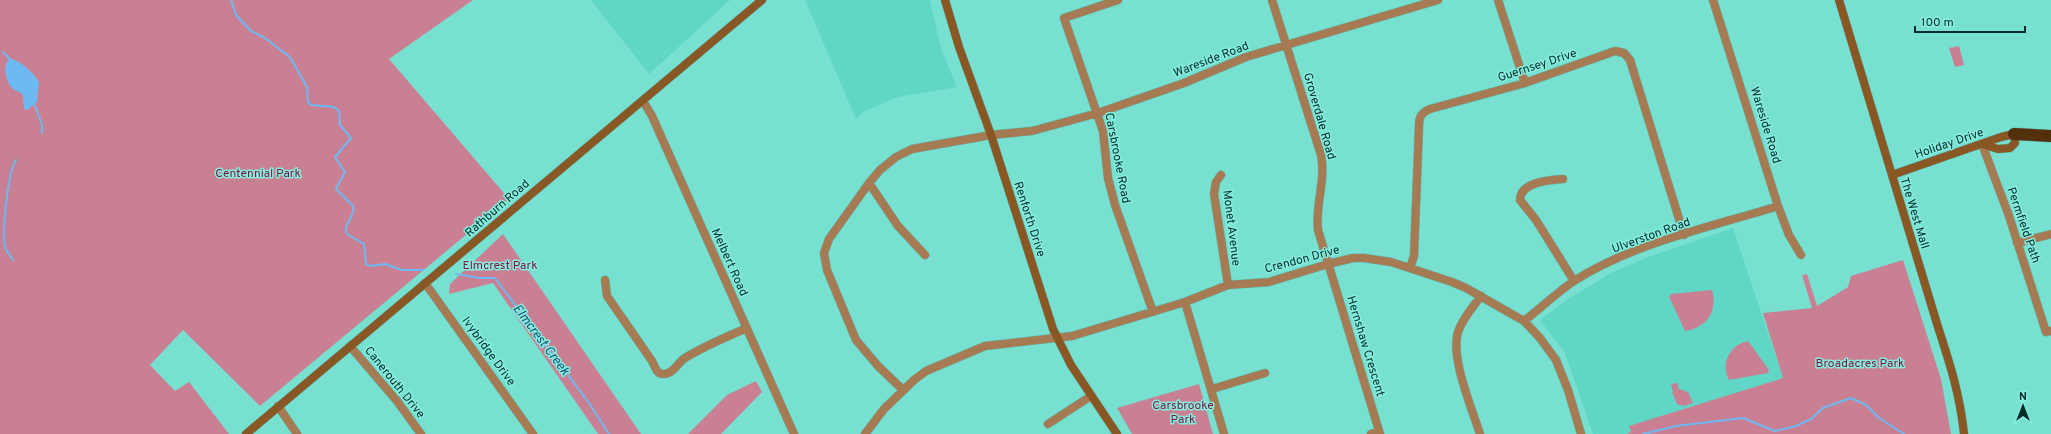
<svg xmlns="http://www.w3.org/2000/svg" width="2051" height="434" font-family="Overpass,sans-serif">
<rect width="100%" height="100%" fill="#78e0d1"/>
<path fill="#5fd6c6" d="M591,0H730L649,74Z
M805,0H930L941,49L957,87L897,97L863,112L856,119Z
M1733,228L1783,378L1630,426L1631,432L1626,434H1593L1565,353L1540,320L1568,299L1613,272L1648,257Z"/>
<path fill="#c98093" d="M0,0H473L389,59L509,199L260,406L183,330L150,365L175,391L189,382L229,434H0Z
M1959,46L1964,65L1955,67L1949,48Z
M503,234L641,434H598L493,283L449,294L450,284Z
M1903,260L1941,379L1951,434H1626L1631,432L1629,426L1783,378L1763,313L1812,308L1802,275L1807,274L1817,306L1848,287L1851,276Z
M1712,290C1718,311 1707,328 1685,331L1669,297L1671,294Z
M1748,341L1769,370L1768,373L1729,380C1720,363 1730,345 1748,341Z
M756,381L762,392L721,434H688L727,395Z
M1677,383L1679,389L1688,392L1693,403L1683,406L1677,404L1672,392H1673L1671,384Z
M1199,384L1213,434H1132L1117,408Z"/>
<path fill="#6fb9f2" d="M9,59C19,59 34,73 39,82L37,102L27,110L24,109L23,96C21,91 17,92 13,89C6,82 2,67 9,59Z"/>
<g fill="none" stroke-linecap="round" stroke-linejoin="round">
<path stroke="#6fb9f2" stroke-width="2" d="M231,0L236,15L251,31L265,38L290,57L307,87L308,102L311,105L334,107L339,111L340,125L351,138L335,157L345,172L336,189L353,206C356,217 342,224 347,234L364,244L366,264L371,266L385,264L402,270H423
M3,52L12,61
M34,103L42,125V133
M13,260C10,255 6,251 5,246C2,232 8,171 16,160
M456,274L479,278H495L589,403L609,434
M1643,434L1676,426L1743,418L1775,431L1796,426L1811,419L1823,408L1851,398L1866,405L1879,418L1904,434"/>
<g stroke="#60bcaf" stroke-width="9">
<path id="street" d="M1118,0L1064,18L1103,131L1108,178L1115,205L1153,312
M1272,0L1321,155C1326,181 1315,205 1318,230L1380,434
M1498,0L1525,83
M1713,0L1778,206L1789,235L1801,255
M643,101L652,116L794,434
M1982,144L2009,216L2046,332L2051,331
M1221,175L1216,182L1214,194L1228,285
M1563,179C1549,180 1520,182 1520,200L1536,220L1574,281
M869,183L898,226L925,255
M2017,243L2051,234
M1410,268L1414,256L1419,126C1419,117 1421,113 1430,109L1525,83L1615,51L1624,53L1630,60L1684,235
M605,280L607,296L652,361C655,366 656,374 663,374C673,375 678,362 685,358C704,346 726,337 747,328
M425,283L533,434
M1185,302L1224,434
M1524,321C1541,308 1556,293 1574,281C1633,243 1711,227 1778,206
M350,346L397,401L421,434
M1212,389L1265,373
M903,390L878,366L856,340L827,270L824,253L829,239L869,183L880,170L896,157L912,149L991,135L1032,131L1098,113L1184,83L1246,57L1438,0
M278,406L297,434
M1048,424L1091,396
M865,434L884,409L914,380L926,371L985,346L1072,336L1185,302L1228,285L1269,282L1328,264L1353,258H1364L1391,262L1452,282L1466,288L1524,321L1540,338L1556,360L1568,390L1581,434
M1371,434L1379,431
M1480,434C1472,409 1450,357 1458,332C1462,319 1473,307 1481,296"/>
</g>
<g stroke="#60bcaf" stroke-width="9">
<path id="secondary" d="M945,0L959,47L991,135L1053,329L1071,365L1117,434
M1839,0L1938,327C1950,364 1960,395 1964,434
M1892,175L2001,137L2014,134L2015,143L2010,148L1998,149L1982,144
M246,434L762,0"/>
</g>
<g stroke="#60bcaf" stroke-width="13">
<path id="highway" d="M2014,134L2051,136"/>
</g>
<use href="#street" stroke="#a67b53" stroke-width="8"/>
<use href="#secondary" stroke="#895724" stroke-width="8"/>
<use href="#highway" stroke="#52300c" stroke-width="12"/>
</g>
<g text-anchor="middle" stroke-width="3" stroke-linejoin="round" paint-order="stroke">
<g font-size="12" fill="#002d28" stroke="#86edde">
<text transform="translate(1211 59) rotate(-21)" y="4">Wareside Road</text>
<text transform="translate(1537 65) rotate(-18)" y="4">Guernsey Drive</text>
<text transform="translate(1320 116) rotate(74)" y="4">Groverdale Road</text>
<text transform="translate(1766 125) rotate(73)" y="4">Wareside Road</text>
<text transform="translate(1949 143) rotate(-19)" y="4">Holiday Drive</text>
<text transform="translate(1118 158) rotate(79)" y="4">Carsbrooke Road</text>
<text transform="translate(497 208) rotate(-41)" y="4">Rathburn Road</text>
<text transform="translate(1915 213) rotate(73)" y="4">The West Mall</text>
<text transform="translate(1030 219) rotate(72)" y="4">Renforth Drive</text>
<text transform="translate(2024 225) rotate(71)" y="4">Permfield Path</text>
<text transform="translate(1232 228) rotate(83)" y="4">Monet Avenue</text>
<text transform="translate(1651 235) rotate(-20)" y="4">Ulverston Road</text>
<text transform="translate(1302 259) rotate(-15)" y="4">Crendon Drive</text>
<text transform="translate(730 262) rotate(66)" y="4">Melbert Road</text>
<text transform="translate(1366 346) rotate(73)" y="4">Hernshaw Crescent</text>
<text transform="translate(489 351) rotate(54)" y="4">Ivybridge Drive</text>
<text transform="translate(395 382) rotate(51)" y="4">Canerouth Drive</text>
</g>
<g font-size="12" fill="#7d133d" stroke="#86edde">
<text x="258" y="177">Centennial Park</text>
<text x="500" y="269">Elmcrest Park</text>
<text x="1860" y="367">Broadacres Park</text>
<text x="1183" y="409">Carsbrooke<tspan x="1183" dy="14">Park</tspan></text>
</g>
<g font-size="13" font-style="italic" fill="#1d5379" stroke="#86edde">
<text transform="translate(542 339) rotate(53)" y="5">Elmcrest Creek</text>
</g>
</g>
<g transform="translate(2023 406)" stroke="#86edde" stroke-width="3" paint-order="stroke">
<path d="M0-3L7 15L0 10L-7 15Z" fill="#002d28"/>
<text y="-6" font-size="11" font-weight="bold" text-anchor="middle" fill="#002d28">N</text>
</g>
<path d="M1915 26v6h110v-6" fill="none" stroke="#002d28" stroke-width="2"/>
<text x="1921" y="26" font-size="12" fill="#002d28" stroke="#86edde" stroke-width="3" paint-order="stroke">100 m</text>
</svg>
